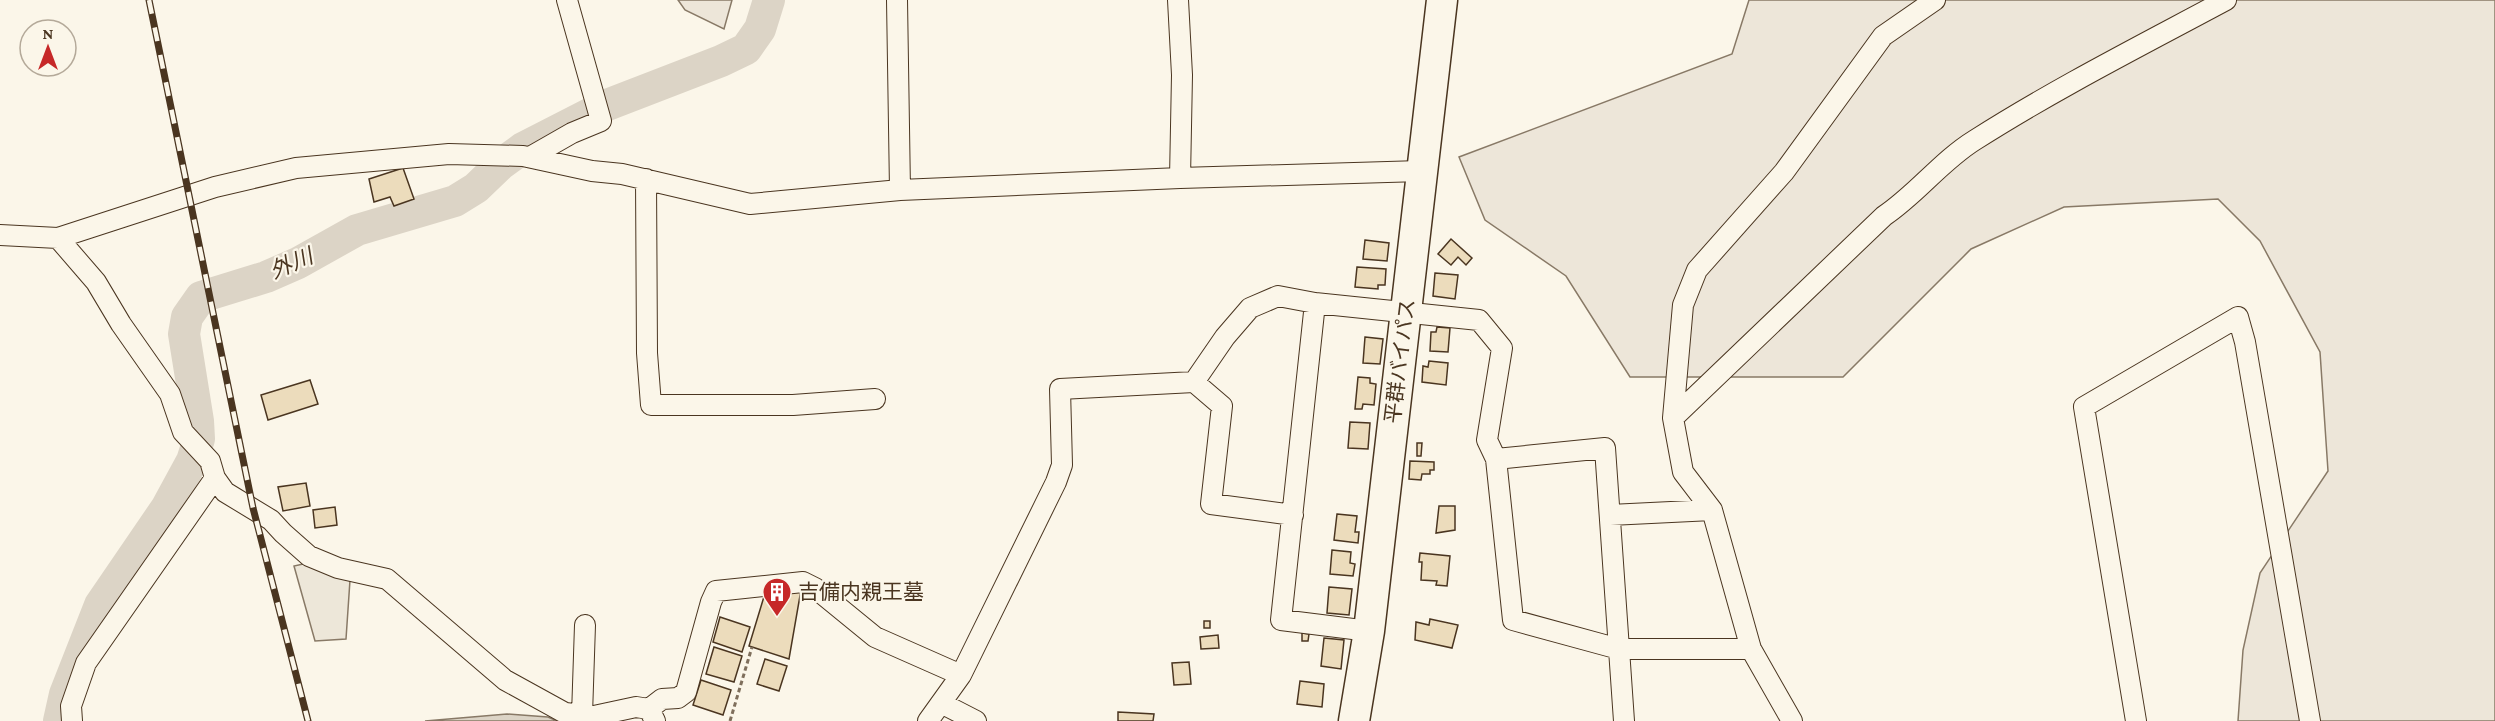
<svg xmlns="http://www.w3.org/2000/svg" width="2495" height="721" font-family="'Crimson Pro','Noto Sans JP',serif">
<rect width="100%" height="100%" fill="#fbf6e9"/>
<path fill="#ede6d9" stroke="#887966" stroke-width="1.5" d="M678,0H732L724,29L685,10Z
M1749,0H2495V721H2238L2243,650L2260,573L2328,471L2320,352L2260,241L2218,199L2064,207L1971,249L1843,377H1630L1566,276L1485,220L1459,157L1732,54Z"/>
<path fill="#ede7d9" stroke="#887966" stroke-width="1.5" d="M303,564L350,580L346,639L315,641L294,566Z"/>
<path fill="#dcd4c6" stroke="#887966" stroke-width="1.5" d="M507,714L548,717L557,721H425Z"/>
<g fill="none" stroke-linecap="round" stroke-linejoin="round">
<path stroke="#dcd4c6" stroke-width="32" d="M59,721L65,694L100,605L167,507L192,461L199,439L198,421L184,334L187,317L201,297L266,277L298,263L357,230L455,201L476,188L501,164L523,148L607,105L721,61L746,49L760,29L769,0"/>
</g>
<path fill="#ecdcbc" stroke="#4a3520" stroke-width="1.5" d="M403,168L414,199L394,206L390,197L374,202L369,179Z
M1451,239L1472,258L1466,265L1458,257L1451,265L1438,254Z
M1365,240L1389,243L1387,261L1363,259Z
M1357,267L1386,269L1385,285H1378V289L1355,287Z
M1435,273L1458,275L1455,299L1433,296Z
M1437,327L1450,328L1448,352L1430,351L1431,332H1436Z
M1365,337L1383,339L1380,364L1363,363Z
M1429,361L1448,363L1446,385L1422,382L1423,366L1428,367Z
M1358,377L1370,378V383L1376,384L1374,405L1363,404L1362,409H1355Z
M310,380L318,404L268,420L261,395Z
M1350,422L1370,423L1368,449L1348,448Z
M1417,443H1422L1421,456H1417Z
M1410,461L1434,462V470H1430V474H1422L1421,480L1409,479Z
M306,483L310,506L283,511L278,487Z
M1439,506H1455V530L1436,533Z
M335,507L337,525L315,528L313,510Z
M1337,514L1357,516L1355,532H1359L1358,543L1334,540Z
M1332,550L1351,552L1350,563L1355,564L1353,576L1330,574Z
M1420,553L1450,556L1447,586L1436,585L1437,581L1421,580L1422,562H1419Z
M1329,587L1352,589L1349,615L1327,613Z
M766,590H801L789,659L749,646Z
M720,617L750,627L742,652L713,642Z
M1430,619L1458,625L1452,648L1415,640L1416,622L1429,625Z
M1204,621H1210V628H1204Z
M1302,633L1309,634L1308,641H1302Z
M1218,635L1219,648L1201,649L1200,637Z
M1324,638L1344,640L1341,669L1321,666Z
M714,647L742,656L734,682L706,674Z
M765,659L787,666L779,691L757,684Z
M1189,662L1191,684L1174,685L1172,663Z
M701,680L731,690L723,715L693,705Z
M1300,681L1324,684L1322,707L1297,704Z
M1118,712L1154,714L1153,721H1118Z"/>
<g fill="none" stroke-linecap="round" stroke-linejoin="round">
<g stroke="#4a3520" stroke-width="22">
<path id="minor" d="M897,0L900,190
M1178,0L1182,75L1180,178
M530,157L572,133L601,121L567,0
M646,179L647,353L651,405H793L875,399
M0,235L58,238L215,187L296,168L449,154L523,156L592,171L622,174L750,204L900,190L1180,178L1421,171
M58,238L96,282L121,324L170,394L183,432L210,461L215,478L225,492L271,520L283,533L309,556L338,568L387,579L505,680L565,713L594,716L636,707L649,709L655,721
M1315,303L1281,620L1369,631
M1194,382L1222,406L1211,504L1293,515
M1673,418L1884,216C1917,194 1941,161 1975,140C2055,89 2142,45 2226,0
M1496,459L1605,448L1624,721
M1610,515L1712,510
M941,703L976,721
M649,709L662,699L678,698L686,692L711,602L716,591L803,582L815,588L875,637L961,675
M582,715L585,625
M72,721L71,706L86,663L215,478
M928,721L961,675L1056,482L1062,465L1060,389L1194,382L1225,337L1250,308L1278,296L1315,303L1479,320L1502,348L1487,440L1496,459L1513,620L1619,649H1751
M1792,721L1751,649L1712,510L1683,472L1673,418L1683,305L1697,270L1784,172L1883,36L1935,0
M2136,721L2084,407L2238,317L2245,342L2310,721"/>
</g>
<g stroke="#4a3520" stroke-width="33">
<path id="highway" d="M1354,721L1369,631L1442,0"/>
</g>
<path stroke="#7f6f5c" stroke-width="3" stroke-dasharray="4.5 3" stroke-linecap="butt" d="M730,721L752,647"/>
<use href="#minor" stroke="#fbf6e9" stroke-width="20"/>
<use href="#highway" stroke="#fbf6e9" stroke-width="30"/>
<g stroke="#4a3520" stroke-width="7">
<path id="rail" d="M149,0L253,508L308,721"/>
</g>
<use href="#rail" stroke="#fbf6e9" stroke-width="4.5" stroke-dasharray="14" stroke-linecap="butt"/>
</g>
<defs>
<g id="building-pin" transform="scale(1.5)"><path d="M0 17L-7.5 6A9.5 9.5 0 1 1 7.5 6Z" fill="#c62828" stroke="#fbf6e9"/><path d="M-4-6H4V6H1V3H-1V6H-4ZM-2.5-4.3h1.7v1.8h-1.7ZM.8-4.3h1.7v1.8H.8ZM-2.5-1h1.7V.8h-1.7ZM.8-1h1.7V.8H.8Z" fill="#fff"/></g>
</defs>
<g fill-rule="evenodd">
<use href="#building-pin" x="777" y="592"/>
</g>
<g text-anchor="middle" stroke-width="4.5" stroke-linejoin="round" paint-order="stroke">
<g font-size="21" fill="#4a3520" stroke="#fbf6e9">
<text transform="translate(1400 361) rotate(-83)" y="7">平群バイパス</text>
</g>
<g font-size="21" fill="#4a3520" stroke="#fbf6e9" text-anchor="start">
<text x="798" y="599">吉備内親王墓</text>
</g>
<g font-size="22" font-style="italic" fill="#4a3520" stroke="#fbf6e9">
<text transform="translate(291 263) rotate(-23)" y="8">外川</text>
</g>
</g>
<g transform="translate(48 48)"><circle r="28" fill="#fbf6e9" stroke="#b4a999" stroke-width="1.5"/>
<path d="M0-4.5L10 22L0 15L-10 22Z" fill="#c62828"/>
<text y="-9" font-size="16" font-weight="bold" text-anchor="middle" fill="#4a3520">N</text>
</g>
</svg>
